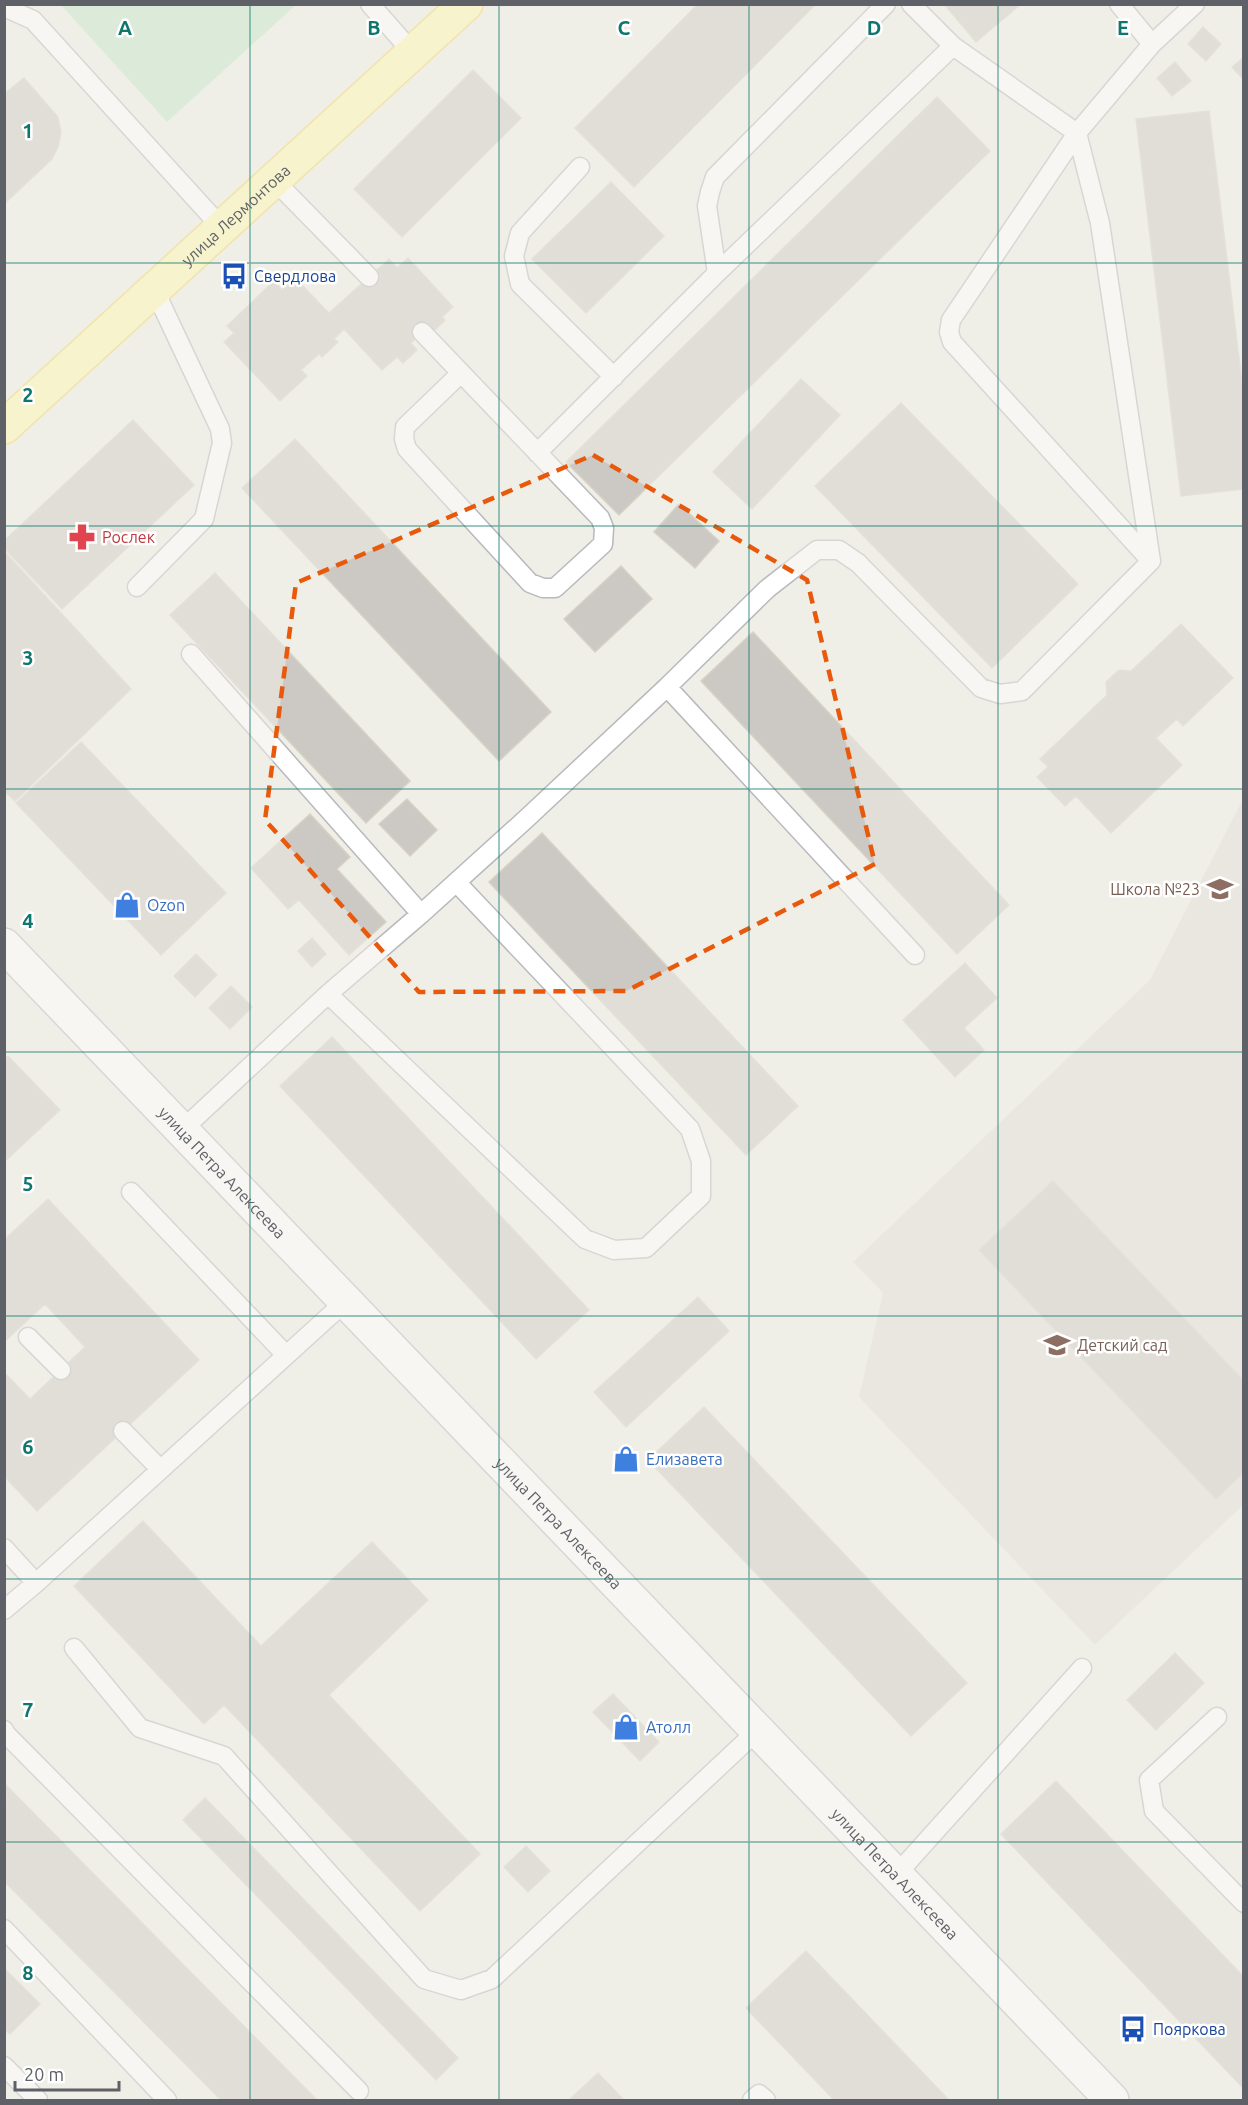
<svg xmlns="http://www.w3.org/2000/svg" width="1248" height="2105" font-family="Ubuntu,sans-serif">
<rect width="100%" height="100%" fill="#f0efe7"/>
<path fill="#e0ded5" d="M1243,799V1505L1095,1645L859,1397L883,1293L853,1262L1150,980Z"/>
<path fill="#c4e7c7" d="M61,5H296L167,122Z"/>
<path fill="#ccc9c4" stroke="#d5d2c5" stroke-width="1.5" d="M698,4H816L634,187L575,128Z
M944,4H1021L976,42Z
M1203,27L1221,44L1206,61L1188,44Z
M1244,57V80L1232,67Z
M1175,62L1191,81L1172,96L1157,78Z
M473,70L521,118L402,237L354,189Z
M24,78L58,117L61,133L58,147L52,159L4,204V94Z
M937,97L990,151L619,515L566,462Z
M1209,111L1244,399V489L1181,496L1136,119Z
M611,182L664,236L586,313L532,259Z
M408,258L453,307L442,317L445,320L434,331L429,326L411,343L417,350L403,363L397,357L382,370L344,329L334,339L338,342L322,357L319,354L301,370L307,376L280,401L224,342L234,333L227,326L274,281L282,290L295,278L329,313L389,259L397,268Z
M801,379L840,415L752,509L713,472Z
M901,403L1078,584L992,668L815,486Z
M133,420L194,485L62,609L4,548V541Z
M295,439L551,712L499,761L242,488Z
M679,504L719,541L695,568L654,532Z
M4,551L131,689L15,801L4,791Z
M621,566L652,599L595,652L564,619Z
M215,573L410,781L366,823L170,615Z
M1181,624L1233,678L1183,726L1177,719L1156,738L1182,765L1111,833L1076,796L1065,806L1037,777L1048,767L1040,759L1107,695L1106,682L1119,670L1131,671Z
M753,632L1009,905L957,954L701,681Z
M81,742L226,893L161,955L16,803Z
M407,799L437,830L410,856L379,824Z
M310,814L350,857L337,869L386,922L349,955L299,900L288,909L251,868Z
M542,833L798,1106L746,1155L489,882Z
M312,938L326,954L312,967L298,951Z
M196,954L217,975L195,997L174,976Z
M965,963L997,998L964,1028L984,1050L955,1077L903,1020Z
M231,986L252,1007L230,1029L209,1008Z
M332,1037L589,1310L536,1359L280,1086Z
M8,1056L60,1110L4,1162V1059Z
M1053,1181L1244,1381V1472L1216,1499L979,1250Z
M48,1199L199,1360L37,1511L4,1476V1372L30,1399L85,1347L45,1304L4,1342V1240Z
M698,1297L729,1331L626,1427L594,1392Z
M704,1407L967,1683L911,1736L648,1460Z
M625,1449L637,1460L626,1470L615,1459Z
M143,1521L261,1646L372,1542L428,1600L329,1695L480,1854L420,1911L224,1705L204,1724L74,1586Z
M1175,1653L1204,1683L1156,1730L1127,1700Z
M613,1694L659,1742L640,1761L593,1712Z
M1056,1781L1244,1977V2089L1001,1834Z
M6,1785L317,2100H221L4,1881Z
M205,1798L458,2058L436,2080L183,1820Z
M526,1846L550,1871L528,1892L504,1867Z
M806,1951L949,2100H834L746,2008Z
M4,1968L40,2004L10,2034L4,2029Z
M598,2073L624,2100H569Z"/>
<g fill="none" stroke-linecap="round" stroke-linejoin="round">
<g stroke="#b7b9bd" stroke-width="21">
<path id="lane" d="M370,4L413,53
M1119,4L1152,44L1195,4
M4,7L33,20L223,229
M953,46L1077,133L1100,223L1151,561L952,342L949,332L951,320L1077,133L1152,44
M580,167L520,233L514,256L520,284L614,377
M275,181L369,277
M717,273L707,206L710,192L715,177L886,4
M422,332L600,518L604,528L603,544L555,588H543L530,583L407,449L404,439L405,427L461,373
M537,453L717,273L953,46L911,4
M137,587L204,519L222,443L220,429L155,291
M191,654L421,914
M667,687L915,955
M328,994L585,1239L614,1250L646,1248L701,1196V1161L690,1129L457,883
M183,1129L328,994L421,914L526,819L667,687L767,589L817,550H839L858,563L981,688L1000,694L1022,691L1151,561
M131,1192L286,1355
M28,1337L61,1370
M123,1431L160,1469
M4,1548L36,1583L346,1301
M4,1610L36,1583
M74,1648L140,1728L224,1756L424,1979L461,1990L492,1979L757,1731
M1217,1717L1149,1780L1154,1811L1244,1903
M4,1730L6,1734L359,2091
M896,1875L1082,1668
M4,1929L167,2100
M4,2066L38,2100
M752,2100L759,2094L766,2100"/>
</g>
<g stroke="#b8bac0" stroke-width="36">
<g id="secondary">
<path id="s1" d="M4,945L1112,2100"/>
</g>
</g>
<g stroke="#f2d45f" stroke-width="36">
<g id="primary">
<path id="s2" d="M4,427L466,4"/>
</g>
</g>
<use href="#lane" stroke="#fff" stroke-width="18"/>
<use href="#secondary" stroke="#fff" stroke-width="33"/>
<use href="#primary" stroke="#fff8ad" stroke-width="33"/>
</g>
<path d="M0 0H1248V2105H0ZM593,455L807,580L875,864L626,991L419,992L265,820L296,583Z" fill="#f0efe7" fill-opacity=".55" fill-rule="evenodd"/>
<path fill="none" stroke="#e8590c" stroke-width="4.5" stroke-dasharray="12 8" stroke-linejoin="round" d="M593,455L807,580L875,864L626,991L419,992L265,820L296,583Z"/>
<path fill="none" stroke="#0f766e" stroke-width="1.5" stroke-opacity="0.55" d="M250,4V2100M499,4V2100M749,4V2100M998,4V2100M4,263H1244M4,526H1244M4,789H1244M4,1052H1244M4,1316H1244M4,1579H1244M4,1842H1244"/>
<defs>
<g id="bus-bare" transform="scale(2.07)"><path d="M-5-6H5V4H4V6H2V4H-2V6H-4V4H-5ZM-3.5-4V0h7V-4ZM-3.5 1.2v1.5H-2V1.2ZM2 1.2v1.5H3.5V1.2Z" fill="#1a4fb4" stroke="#fff" stroke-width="2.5" paint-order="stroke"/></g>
<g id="pharmacy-bare" transform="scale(2.07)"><path d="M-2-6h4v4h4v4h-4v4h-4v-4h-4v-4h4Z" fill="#e0444e" stroke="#fff" stroke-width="2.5" paint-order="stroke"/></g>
<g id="school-bare" transform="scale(2.07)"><path d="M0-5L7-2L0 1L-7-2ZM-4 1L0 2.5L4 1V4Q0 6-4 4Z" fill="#8d6e63" stroke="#fff" stroke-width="2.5" paint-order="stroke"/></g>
<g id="shop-bare" transform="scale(2.07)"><path d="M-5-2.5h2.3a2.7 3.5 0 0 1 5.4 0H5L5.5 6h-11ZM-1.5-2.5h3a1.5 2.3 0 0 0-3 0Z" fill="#3f7fe0" stroke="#fff" stroke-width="2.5" paint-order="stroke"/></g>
</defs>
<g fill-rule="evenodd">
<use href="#bus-bare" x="234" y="276"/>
<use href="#pharmacy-bare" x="82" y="537"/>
<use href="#school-bare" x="1220" y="889"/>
<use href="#shop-bare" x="127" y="905"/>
<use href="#school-bare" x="1057" y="1345"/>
<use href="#shop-bare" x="626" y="1459"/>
<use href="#shop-bare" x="626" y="1727"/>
<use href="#bus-bare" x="1133" y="2029"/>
</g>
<g text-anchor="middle" stroke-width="5" stroke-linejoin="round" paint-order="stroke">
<g font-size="16" fill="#5e6167" stroke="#fff">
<text dy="6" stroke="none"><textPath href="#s2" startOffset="314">улица Лермонтова</textPath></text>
<text dy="6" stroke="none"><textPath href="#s1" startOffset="315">улица Петра Алексеева</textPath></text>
<text dy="6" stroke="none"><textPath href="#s1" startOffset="801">улица Петра Алексеева</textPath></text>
<text dy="6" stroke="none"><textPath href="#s1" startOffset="1287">улица Петра Алексеева</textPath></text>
</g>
<g font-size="16" fill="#164399" stroke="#fff" text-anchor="start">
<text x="254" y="282">Свердлова</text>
<text x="1153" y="2035">Пояркова</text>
</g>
<g font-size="16" fill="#be3a42" stroke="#fff" text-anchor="start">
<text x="102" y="543">Рослек</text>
</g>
<g font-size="16" fill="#785e54" stroke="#fff" text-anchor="end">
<text x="1200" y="895">Школа №23</text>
<text x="1077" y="1351" text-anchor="start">Детский сад</text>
</g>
<g font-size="16" fill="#366cbe" stroke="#fff" text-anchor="start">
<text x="147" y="911">Ozon</text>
<text x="646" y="1465">Елизавета</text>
<text x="646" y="1733">Атолл</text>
</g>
</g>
<g font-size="20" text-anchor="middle" font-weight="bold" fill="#0f766e" stroke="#fff" stroke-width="5" stroke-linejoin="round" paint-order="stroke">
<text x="125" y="35">A</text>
<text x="374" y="35">B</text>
<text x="624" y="35">C</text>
<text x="874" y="35">D</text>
<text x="1123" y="35">E</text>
<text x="28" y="138">1</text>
<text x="28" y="402">2</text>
<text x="28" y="665">3</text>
<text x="28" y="928">4</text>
<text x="28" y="1191">5</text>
<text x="28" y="1454">6</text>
<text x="28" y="1717">7</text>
<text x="28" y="1980">8</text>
</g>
<rect width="1248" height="2105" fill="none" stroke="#5e6167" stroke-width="12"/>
<path d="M15 2081v9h104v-9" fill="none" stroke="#5e6167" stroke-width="3"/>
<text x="24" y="2081" font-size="18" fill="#5e6167" stroke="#ffffff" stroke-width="4.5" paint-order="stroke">20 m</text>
</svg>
